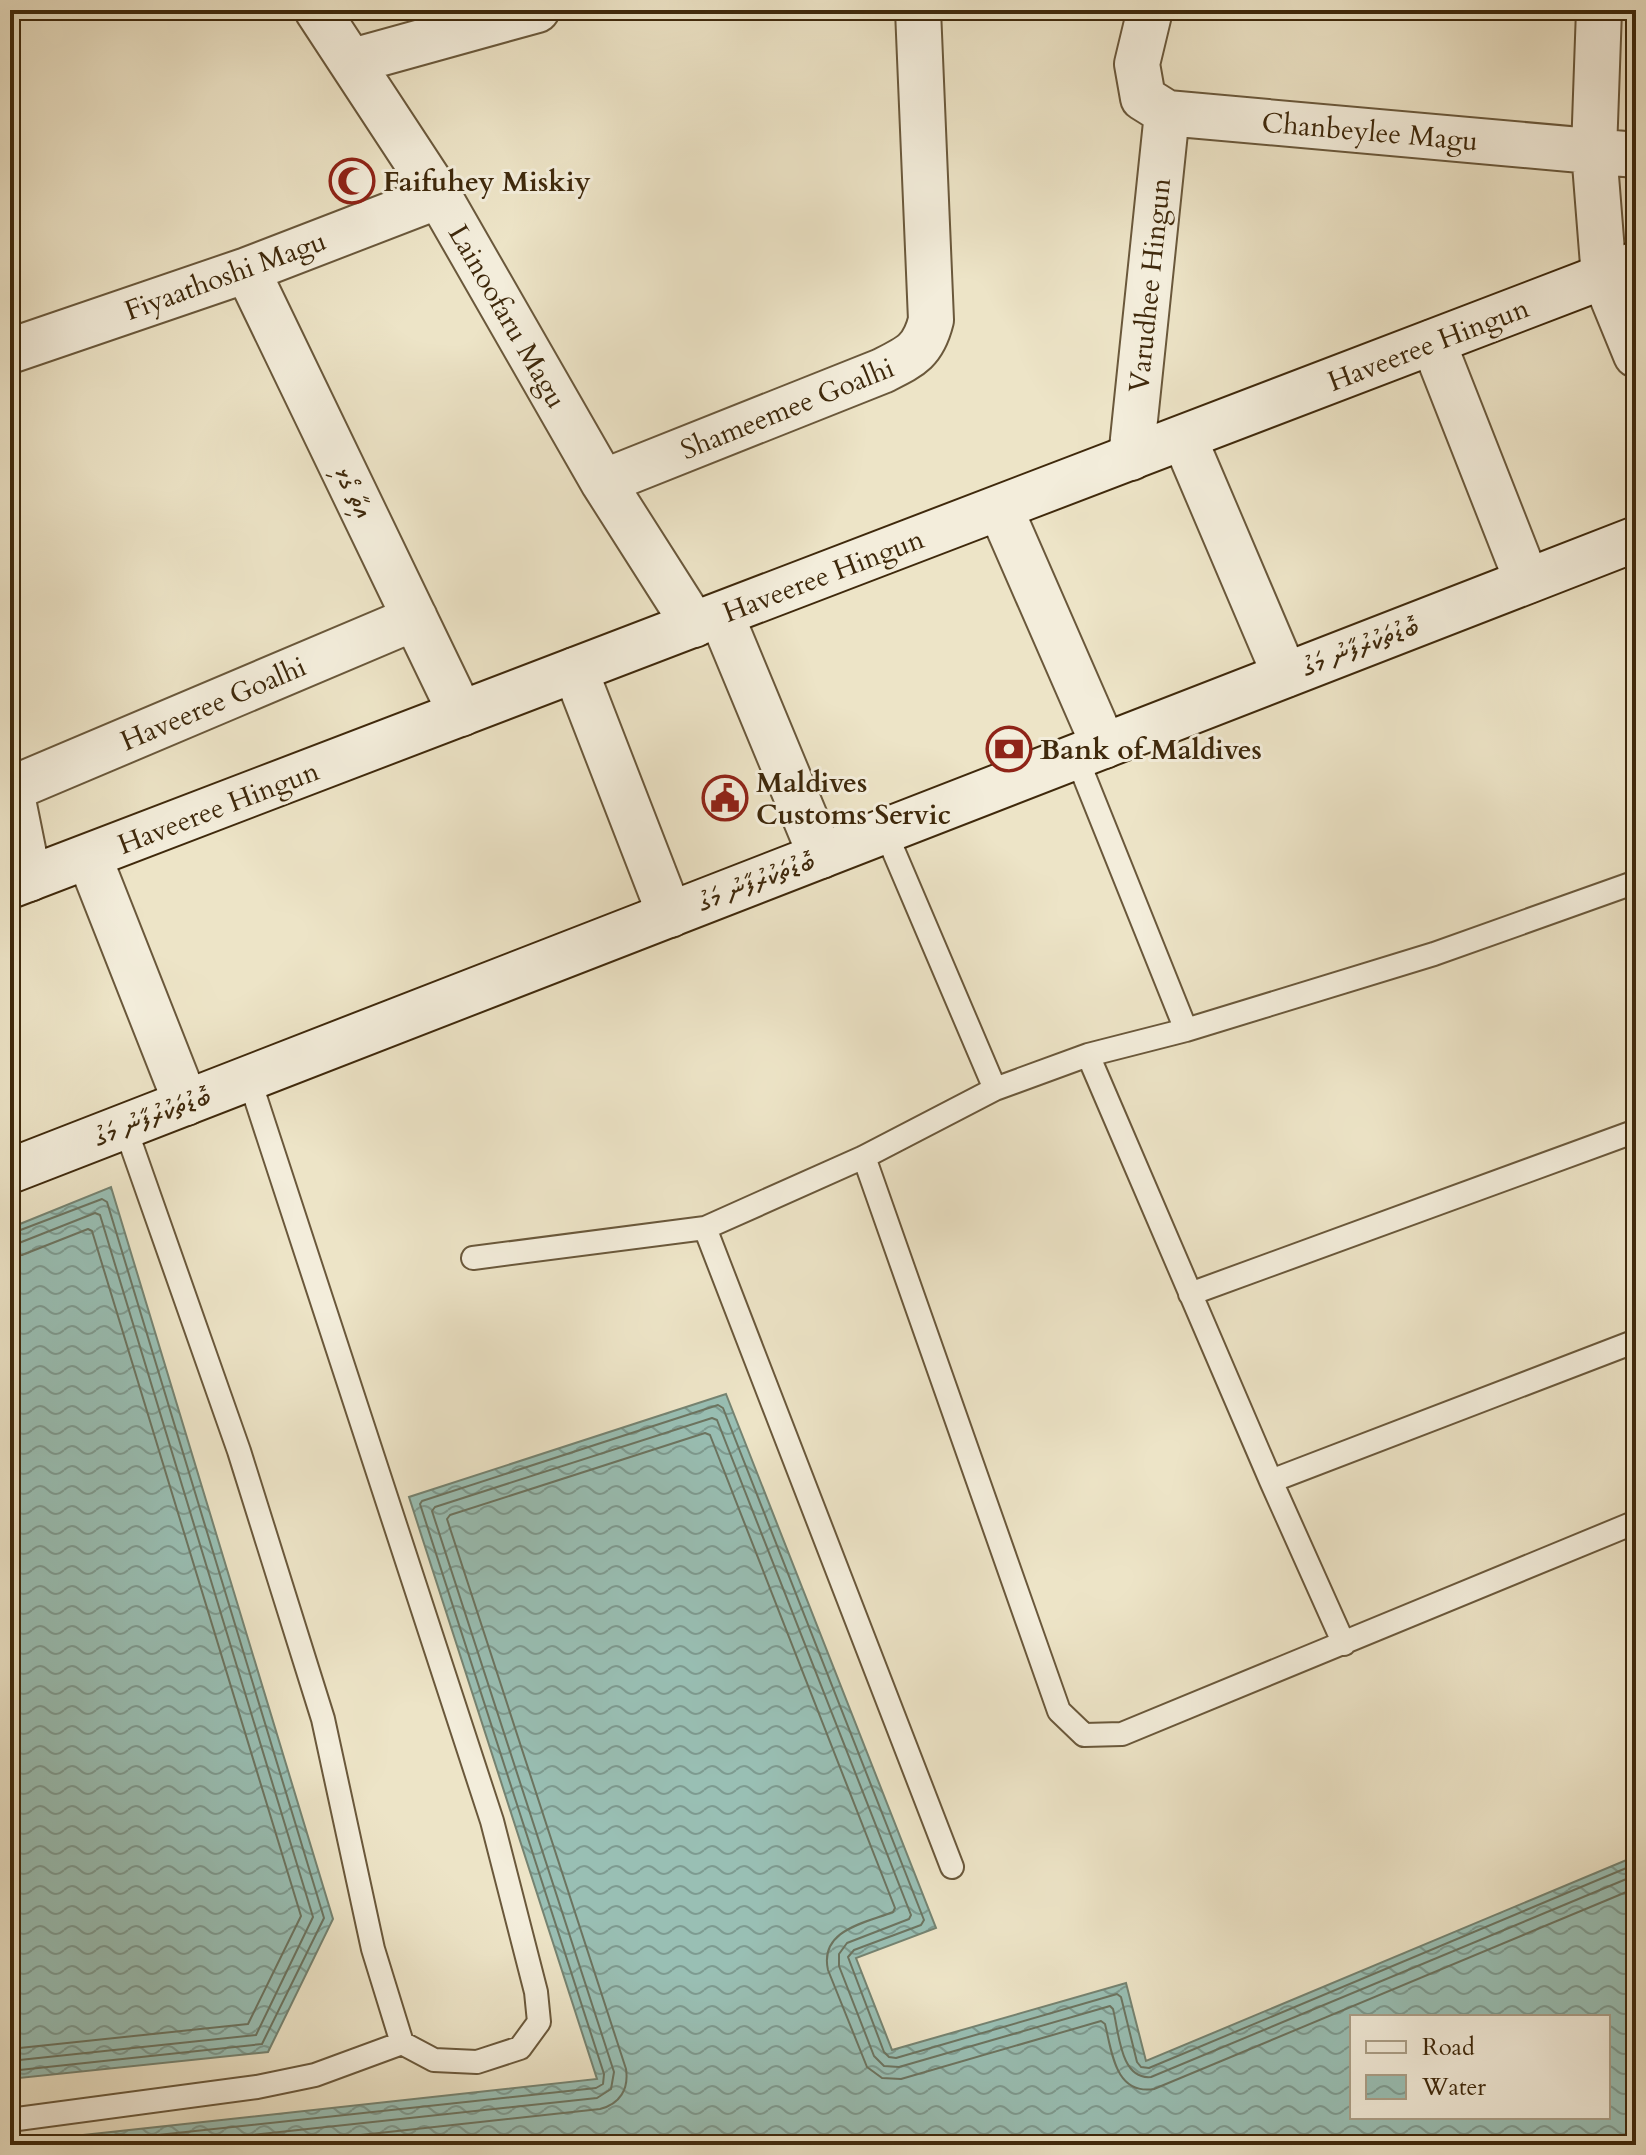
<svg xmlns="http://www.w3.org/2000/svg" width="1646" height="2155" font-family="Cardo,'Noto Sans Thaana',serif">
<defs>
<pattern id="water-waves" width="16" height="10" patternUnits="userSpaceOnUse" patternTransform="scale(2)"><rect width="16" height="10" fill="#99bfb4"/><path d="M0 5q4-4 8 0t8 0" fill="none" stroke="#7e9b91"/></pattern>
</defs>
<rect width="100%" height="100%" fill="#ede4c7"/>
<filter id="stains"><feTurbulence type="fractalNoise" baseFrequency=".0025" numOctaves="4"/><feColorMatrix values="0 0 0 0 .2 0 0 0 0 .09 0 0 0 0 .02 0 0 0 .5 -.17"/></filter>
<radialGradient id="worn" r=".72"><stop offset=".6" stop-color="#630" stop-opacity="0"/><stop offset="1" stop-color="#630" stop-opacity=".3"/></radialGradient>
<path fill="url(#water-waves)" stroke="#758371" stroke-width="2" fill-rule="evenodd" d="M111,1187L333,1919L268,2052L10,2079V1228Z
M726,1394L936,1928L856,1958L892,2050L1126,1983L1146,2061L1636,1856V2145H10V2143L597,2079L409,1497ZM1352,2017H1608V2117H1352Z"/>
<g fill="none" stroke-linecap="round" stroke-linejoin="round">
<path stroke="#6c7460" stroke-width="2" d="M10,1234L102,1199L107,1202L324,1918L262,2044L10,2071
M10,1244L19,1243L95,1213L100,1215L313,1917L256,2035L10,2061
M10,1256L22,1255L88,1229L92,1231L301,1916L248,2024L10,2049
M64,2145L596,2088L603,2084L604,2074L420,1504L422,1501L718,1405L723,1408L924,1920L921,1925L854,1950L848,1957L884,2052L889,2057L896,2058L1117,1994L1121,1997L1137,2062L1141,2067L1149,2068L1636,1864
M157,2145L597,2098L611,2089L614,2072L432,1511L435,1507L712,1418L717,1420L911,1915L909,1919L847,1943L839,1954V1966L874,2056L884,2066L899,2067L1110,2006L1113,2009C1119,2032 1120,2080 1151,2077L1636,1875
M269,2145L600,2109C620,2104 629,2089 626,2069L447,1519L450,1515L705,1433L710,1435L895,1908L893,1912C865,1923 819,1930 828,1970L867,2067L882,2078L901,2079L1101,2021L1105,2024C1112,2052 1115,2095 1154,2089L1636,1888"/>
<g stroke="#6a583b" stroke-width="26">
<path id="lane" d="M1076,756L1186,1030
M885,831L995,1089
M1088,1055L1271,1481L1344,1644
M125,1127L239,1451L323,1719L373,1949L402,2043L434,2060L477,2062L520,2048L539,2022L536,1992L492,1821L249,1078
M864,1157L1059,1711L1084,1735L1122,1734L1636,1522
M705,1228L952,1867
M473,1258L705,1228L864,1157L995,1089L1088,1055L1186,1030L1434,954L1636,882
M1190,1294L1636,1131
M1271,1481L1636,1341
M10,2120L257,2087L315,2075L402,2043"/>
</g>
<g stroke="#6a583b" stroke-width="48">
<path id="street" d="M317,10L439,196L603,482L694,625
M1150,10L1137,64L1143,98L1167,113L1636,155
M1599,10L1594,151L1604,277L1636,355
M353,61L537,10
M247,270L461,714
M1433,342L1527,581
M10,351L247,270L439,196
M1184,438L1285,675
M1131,458L1167,113
M603,482L882,371C910,357 923,352 931,320L918,10
M1000,508L1104,746
M721,615L821,856
M575,670L670,915
M10,785L29,879
M11,789L415,618
M89,857L186,1103"/>
</g>
<g stroke="#3f290c" stroke-width="48">
<path id="secondary" d="M10,886L1636,264
M10,1171L1636,539"/>
</g>
<use href="#lane" stroke="#f3eddb" stroke-width="22"/>
<use href="#street" stroke="#f3eddb" stroke-width="44"/>
<use href="#secondary" stroke="#f3eddb" stroke-width="44"/>
</g>
<defs>
<g id="mosque-ring" transform="scale(2.3)"><circle r="9.5" fill="#f3eddb" stroke="#8f2418" stroke-width="1.5"/><path d="M3.5-4.9A6 6 0 1 0 3.5 4.9A5 5 0 1 1 3.5-4.9Z" fill="#8f2418"/></g>
<g id="bank-ring" transform="scale(2.3)"><circle r="9.5" fill="#f3eddb" stroke="#8f2418" stroke-width="1.5"/><path d="M-6-4H6V4H-6ZM0-2.3a2.3 2.3 0 1 0 0 4.6a2.3 2.3 0 1 0 0-4.6Z" fill="#8f2418"/></g>
<g id="civic-ring" transform="scale(2.3)"><circle r="9.5" fill="#f3eddb" stroke="#8f2418" stroke-width="1.5"/><path d="M-.6-6.5H3V-4.5H.6V-3L4-1V1h2V6H-6V1h2V-1L-.6-3ZM-1.2 2.5V6h2.4V2.5Z" fill="#8f2418"/></g>
</defs>
<g fill-rule="evenodd">
<use href="#mosque-ring" x="352" y="181"/>
<use href="#bank-ring" x="1009" y="749"/>
<use href="#civic-ring" x="725" y="798"/>
</g>
<g text-anchor="middle" stroke-width="6" stroke-linejoin="round" paint-order="stroke">
<g font-size="28" fill="#3f290c" stroke="#f3eddb">
<text transform="translate(1370 131) rotate(5)" y="10">Chanbeylee Magu</text>
<text transform="translate(225 275) rotate(-20)" y="10">Fiyaathoshi Magu</text>
<text transform="translate(1149 285) rotate(-84)" y="10">Varudhee Hingun</text>
<text transform="translate(508 316) rotate(60)" y="10">Lainoofaru Magu</text>
<text transform="translate(1428 344) rotate(-21)" y="10">Haveeree Hingun</text>
<text transform="translate(787 408) rotate(-22)" y="10">Shameemee Goalhi</text>
<text transform="translate(354 492) rotate(64)" y="10">އިތާ ގޯޅި</text>
<text transform="translate(823 575) rotate(-21)" y="10">Haveeree Hingun</text>
<text transform="translate(1360 646) rotate(-21)" y="10">ބޮޑުތަކުރުފާނު މަގު</text>
<text transform="translate(213 703) rotate(-23)" y="10">Haveeree Goalhi</text>
<text transform="translate(218 807) rotate(-21)" y="10">Haveeree Hingun</text>
<text transform="translate(756 881) rotate(-21)" y="10">ބޮޑުތަކުރުފާނު މަގު</text>
<text transform="translate(152 1116) rotate(-21)" y="10">ބޮޑުތަކުރުފާނު މަގު</text>
</g>
<g font-size="28" font-weight="bold" fill="#3f290c" stroke="#f3eddb" text-anchor="start">
<text x="383" y="191">Faifuhey Miskiy</text>
<text x="1040" y="759">Bank of Maldives</text>
<text x="756" y="792">Maldives<tspan x="756" dy="32">Customs Servic</tspan></text>
</g>
</g>
<rect width="1646" height="2155" fill="none" stroke="#ede4c7" stroke-width="40"/>
<rect x="12" y="12" width="1622" height="2131" fill="none" stroke="#3f290c" stroke-width="4"/>
<rect x="20" y="20" width="1606" height="2115" fill="none" stroke="#3f290c" stroke-width="2"/>
<rect x="1350" y="2015" width="260" height="104" fill="#f3eddb" stroke="#ab9f88" stroke-width="2"/>
<rect x="1366" y="2041" width="40" height="12" fill="#f3eddb" stroke="#ab9f88" stroke-width="2"/>
<text x="1422" y="2055" font-size="24" fill="#3f290c">Road</text>
<rect x="1366" y="2075" width="40" height="24" fill="url(#water-waves)" stroke="#ab9f88" stroke-width="2"/>
<text x="1422" y="2095" font-size="24" fill="#3f290c">Water</text>
<rect width="100%" height="100%" filter="url(#stains)"/>
<rect width="100%" height="100%" fill="url(#worn)"/>
</svg>
